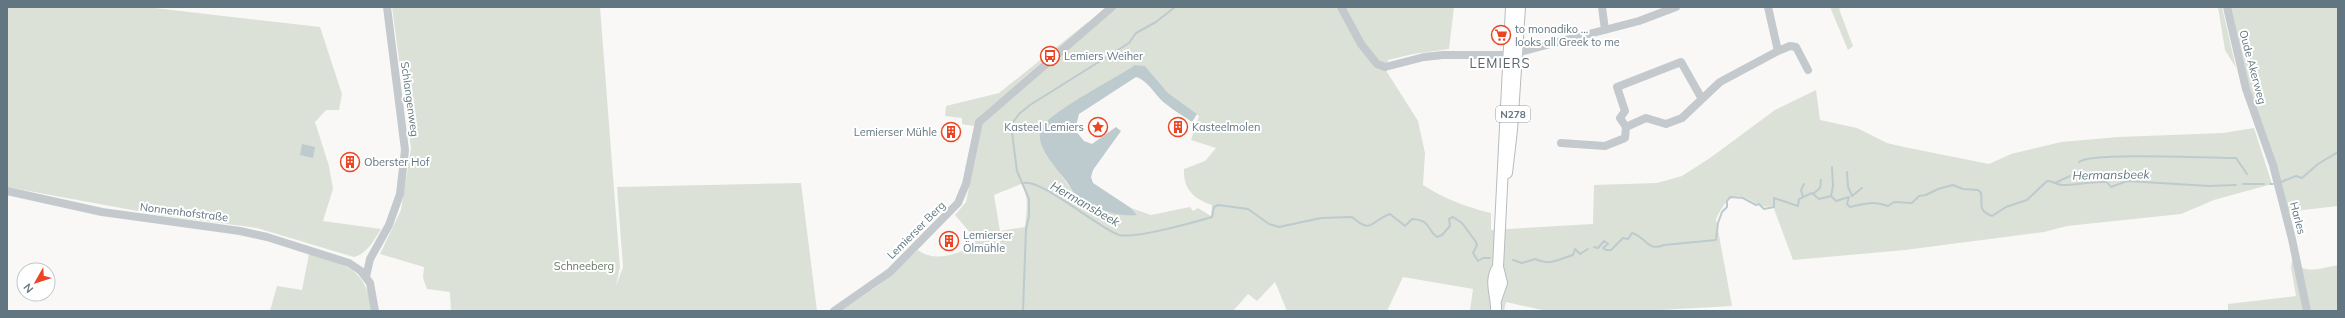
<svg xmlns="http://www.w3.org/2000/svg" width="2345" height="318" font-family="Mulish,sans-serif">
<rect width="100%" height="100%" fill="#f9f8f6"/>
<path fill="#dbe1d7" fill-rule="evenodd" d="M7,7H146L320,27L342,94L339,110H326L315,122L329,166L333,189L323,221L381,229C373,241 368,253 354,257L257,228L159,215L7,187Z
M392,7H600L620,267L616,286L623,267L617,187L801,183L817,311H451L450,292L427,289L423,278L424,267L380,254L401,210L411,148Z
M1116,7H1454L1449,49L1413,54L1388,60L1387,72L1418,121L1425,153L1423,185C1445,199 1466,207 1491,213V230L1593,224L1594,185L1657,183L1682,176L1710,158L1775,110L1816,90L1820,120L1857,128L1887,143L1904,147L1989,164L2011,154L2061,142L2118,137L2223,133L2254,128L2272,184L2214,200L2181,214L2067,226L2044,232L1905,250L1793,260L1773,206C1754,213 1737,173 1716,219L1732,306L1642,311H1547L1506,302L1504,311H1470L1473,289L1403,277L1387,311H1287L1275,282L1257,301L1248,294L1233,311H840L879,285L918,250C935,263 959,254 975,244L973,236L955,215L966,202L982,123ZM1135,65L1145,66L1168,93L1199,116L1191,140L1216,148L1205,161L1184,169C1183,189 1194,199 1212,205L1211,216L1198,208L1193,211L1190,207L1151,215L1131,208L1137,215L1105,211L1073,192L1045,152L1040,137ZM1021,184C1030,196 1026,213 1025,227L1000,231L994,195Z
M1830,7H1842L1839,9L1853,46L1848,50Z
M2218,7H2222L2236,68L2225,50Z
M2227,7H2338V206L2286,212L2241,67Z
M1088,22L1089,25L1057,51L1053,52L989,108L979,117L974,126L962,124V118L945,116L946,106L999,93Z
M309,254C350,268 363,265 373,311H270L277,286L302,290Z
M2292,259C2303,276 2321,268 2338,265V311H2228V304L2296,296L2291,267Z"/>
<path fill="#bdcace" d="M1135,65L1145,66L1168,93L1197,114L1192,122C1184,116 1174,111 1166,104C1155,96 1149,81 1136,77L1079,114L1075,130L1084,141L1092,144L1116,127L1121,131L1093,170L1091,177L1093,183L1131,208L1137,215C1118,218 1087,207 1073,192C1071,189 1069,185 1067,182C1058,170 1032,144 1042,127C1052,111 1116,78 1135,65Z
M302,144L315,147L313,158L300,155Z"/>
<g fill="none" stroke-linecap="round" stroke-linejoin="round">
<path stroke="#bdcace" stroke-width="2" d="M2079,162C2090,152 2213,158 2236,158L2247,174
M1847,172L1848,187L1852,196
M2281,182L2296,176L2302,178L2318,164L2338,152
M1024,183C1040,178 1100,229 1119,235C1135,239 1195,222 1212,217L1214,207L1218,205L1248,209L1269,224L1279,227L1321,218L1352,217C1373,235 1369,221 1390,214L1405,226L1412,219C1432,220 1427,231 1437,237L1442,235L1450,226L1449,219L1453,217L1462,223L1476,242L1477,245L1473,253L1478,261L1483,258H1490
M2055,183L2070,176
M2243,184H2264
M2270,184H2273
M1813,194L1820,188L1821,180
M1831,196L1833,186L1832,167
M1852,196L1862,188
M1803,197L1801,190L1804,184
M1594,247L1598,248L1604,241L1608,244L1603,248L1606,250H1611L1623,238L1628,239L1632,233C1646,237 1648,252 1664,245L1716,240L1718,223L1722,212L1727,207V201L1730,197L1743,198L1756,205L1759,204L1764,209L1774,207V198L1798,206L1799,199L1812,193L1819,199L1831,196L1836,201L1849,197L1847,204L1850,207C1865,204 1872,200 1888,206L1894,202L1912,203L1919,196L1926,195L1938,189L1953,185L1963,189L1978,190L1981,193C1983,205 1977,210 1992,216L2006,207L2027,200L2047,181C2052,180 2056,185 2062,185C2077,185 2092,181 2107,182L2111,187L2127,181L2209,186L2236,185
M1513,260L1522,263L1535,259C1550,266 1556,260 1573,255L1575,249L1580,254L1588,249
M1023,311L1026,229L1029,216V199L1017,171L1011,125L1019,114L1030,105L1129,43L1136,33L1156,22L1175,7"/>
<g stroke="#b7bcc0" stroke-width="12">
<path id="major" d="M1507,173L1512,130L1520,7
M1496,300L1502,283L1498,267L1511,7
M1496,311C1497,296 1488,281 1498,267"/>
</g>
<path stroke="#c3c9cc" stroke-width="8" d="M1341,7L1361,44L1377,64L1385,67L1424,57L1443,55H1508L1639,21L1676,7
M1602,7L1605,30
M1768,7L1778,51L1790,46L1796,47L1808,70
M2227,7L2246,89L2273,165L2292,239L2307,311
M1626,127L1646,118L1666,124L1682,118L1702,99
M1561,143L1605,146L1625,138L1626,127L1620,118L1625,111L1617,87L1681,62L1702,99L1720,82L1778,51
M7,191L102,212L240,231L267,237L349,263L361,271L370,283L375,311
M366,277L370,259L389,225L400,194L405,150L387,7
M834,311L890,272L958,203L966,184L979,122L1112,7"/>
<use href="#major" stroke="#fff" stroke-width="10"/>
</g>
<defs>
<g id="supermarket-ring" transform="scale(1)"><circle r="9.5" fill="#fff" stroke="#eb4524" stroke-width="1.5"/><path d="M-6-5.5h2.5l.6 2H6L4.5 2H-2.5L-4.4-4H-6ZM-1.5 3.2a1.3 1.3 0 1 0 .1 0ZM3 3.2a1.3 1.3 0 1 0 .1 0Z" fill="#eb4524"/></g>
<g id="bus-ring" transform="scale(1)"><circle r="9.5" fill="#fff" stroke="#eb4524" stroke-width="1.5"/><path d="M-5-6H5V4H4V6H2V4H-2V6H-4V4H-5ZM-3.5-4V0h7V-4ZM-3.5 1.2v1.5H-2V1.2ZM2 1.2v1.5H3.5V1.2Z" fill="#eb4524"/></g>
<g id="sight-ring" transform="scale(1)"><circle r="9.5" fill="#fff" stroke="#eb4524" stroke-width="1.5"/><path d="M0-6L1.8-2.2L6-1.7L2.9 1.2L3.7 5.4L0 3.3L-3.7 5.4L-2.9 1.2L-6-1.7L-1.8-2.2Z" fill="#eb4524"/></g>
<g id="building-ring" transform="scale(1)"><circle r="9.5" fill="#fff" stroke="#eb4524" stroke-width="1.5"/><path d="M-4-6H4V6H1V3H-1V6H-4ZM-2.5-4.3h1.7v1.8h-1.7ZM.8-4.3h1.7v1.8H.8ZM-2.5-1h1.7V.8h-1.7ZM.8-1h1.7V.8H.8Z" fill="#eb4524"/></g>
</defs>
<g fill-rule="evenodd">
<use href="#supermarket-ring" x="1501" y="35"/>
<use href="#bus-ring" x="1050" y="56"/>
<use href="#sight-ring" x="1098" y="127"/>
<use href="#building-ring" x="1178" y="127"/>
<use href="#building-ring" x="951" y="132"/>
<use href="#building-ring" x="350" y="162"/>
<use href="#building-ring" x="949" y="241"/>
</g>
<g text-anchor="middle" stroke-width="4" stroke-linejoin="round" paint-order="stroke">
<rect fill="#fff" stroke="#919fa8" stroke-width="1" x="1496" y="106" width="34" height="16" rx="3"/>
<g font-size="10" font-weight="bold" fill="#627682">
<text x="1513" y="118">N278</text>
</g>
<g font-size="11" fill="#627682" stroke="#fff" text-anchor="start">
<text x="1515" y="33">to monadiko ...<tspan x="1515" dy="13">looks all Greek to me</tspan></text>
<text x="1064" y="60">Lemiers Weiher</text>
<text x="1084" y="131" text-anchor="end">Kasteel Lemiers</text>
<text x="1192" y="131">Kasteelmolen</text>
<text x="937" y="136" text-anchor="end">Lemierser Mühle</text>
<text x="364" y="166">Oberster Hof</text>
<text x="963" y="239">Lemierser<tspan x="963" dy="13">Ölmühle</tspan></text>
</g>
<g font-size="11" fill="#627682" stroke="#fff">
<text transform="translate(2253 67) rotate(75)" y="4">Oude Akerweg</text>
<text transform="translate(410 99) rotate(82)" y="4">Schlangenweg</text>
<text transform="translate(184 212) rotate(7)" y="4">Nonnenhofstraße</text>
<text transform="translate(2298 218) rotate(75)" y="4">Harles</text>
<text transform="translate(916 230) rotate(-45)" y="4">Lemierser Berg</text>
</g>
<g font-size="11" fill="#677a62" stroke="#fff">
<text x="584" y="270">Schneeberg</text>
</g>
<g font-size="12" font-style="italic" fill="#5d767c" stroke="#fff">
<text transform="translate(2111 175) rotate(-1)" y="4">Hermansbeek</text>
<text transform="translate(1085 204) rotate(30)" y="4">Hermansbeek</text>
</g>
<g font-size="13" letter-spacing="1" fill="#55646d" stroke="#fff">
<text x="1500" y="68">LEMIERS</text>
</g>
</g>
<rect width="2345" height="318" fill="none" stroke="#627682" stroke-width="16"/>
<g transform="translate(36 282) rotate(231)"><circle r="19" fill="#ffffff" stroke="#c0c8cd"/>
<path d="M0-3L7 15L0 10L-7 15Z" fill="#eb4524"/>
<text y="-6" font-size="11" font-weight="bold" text-anchor="middle" fill="#627682">N</text>
</g>
</svg>
